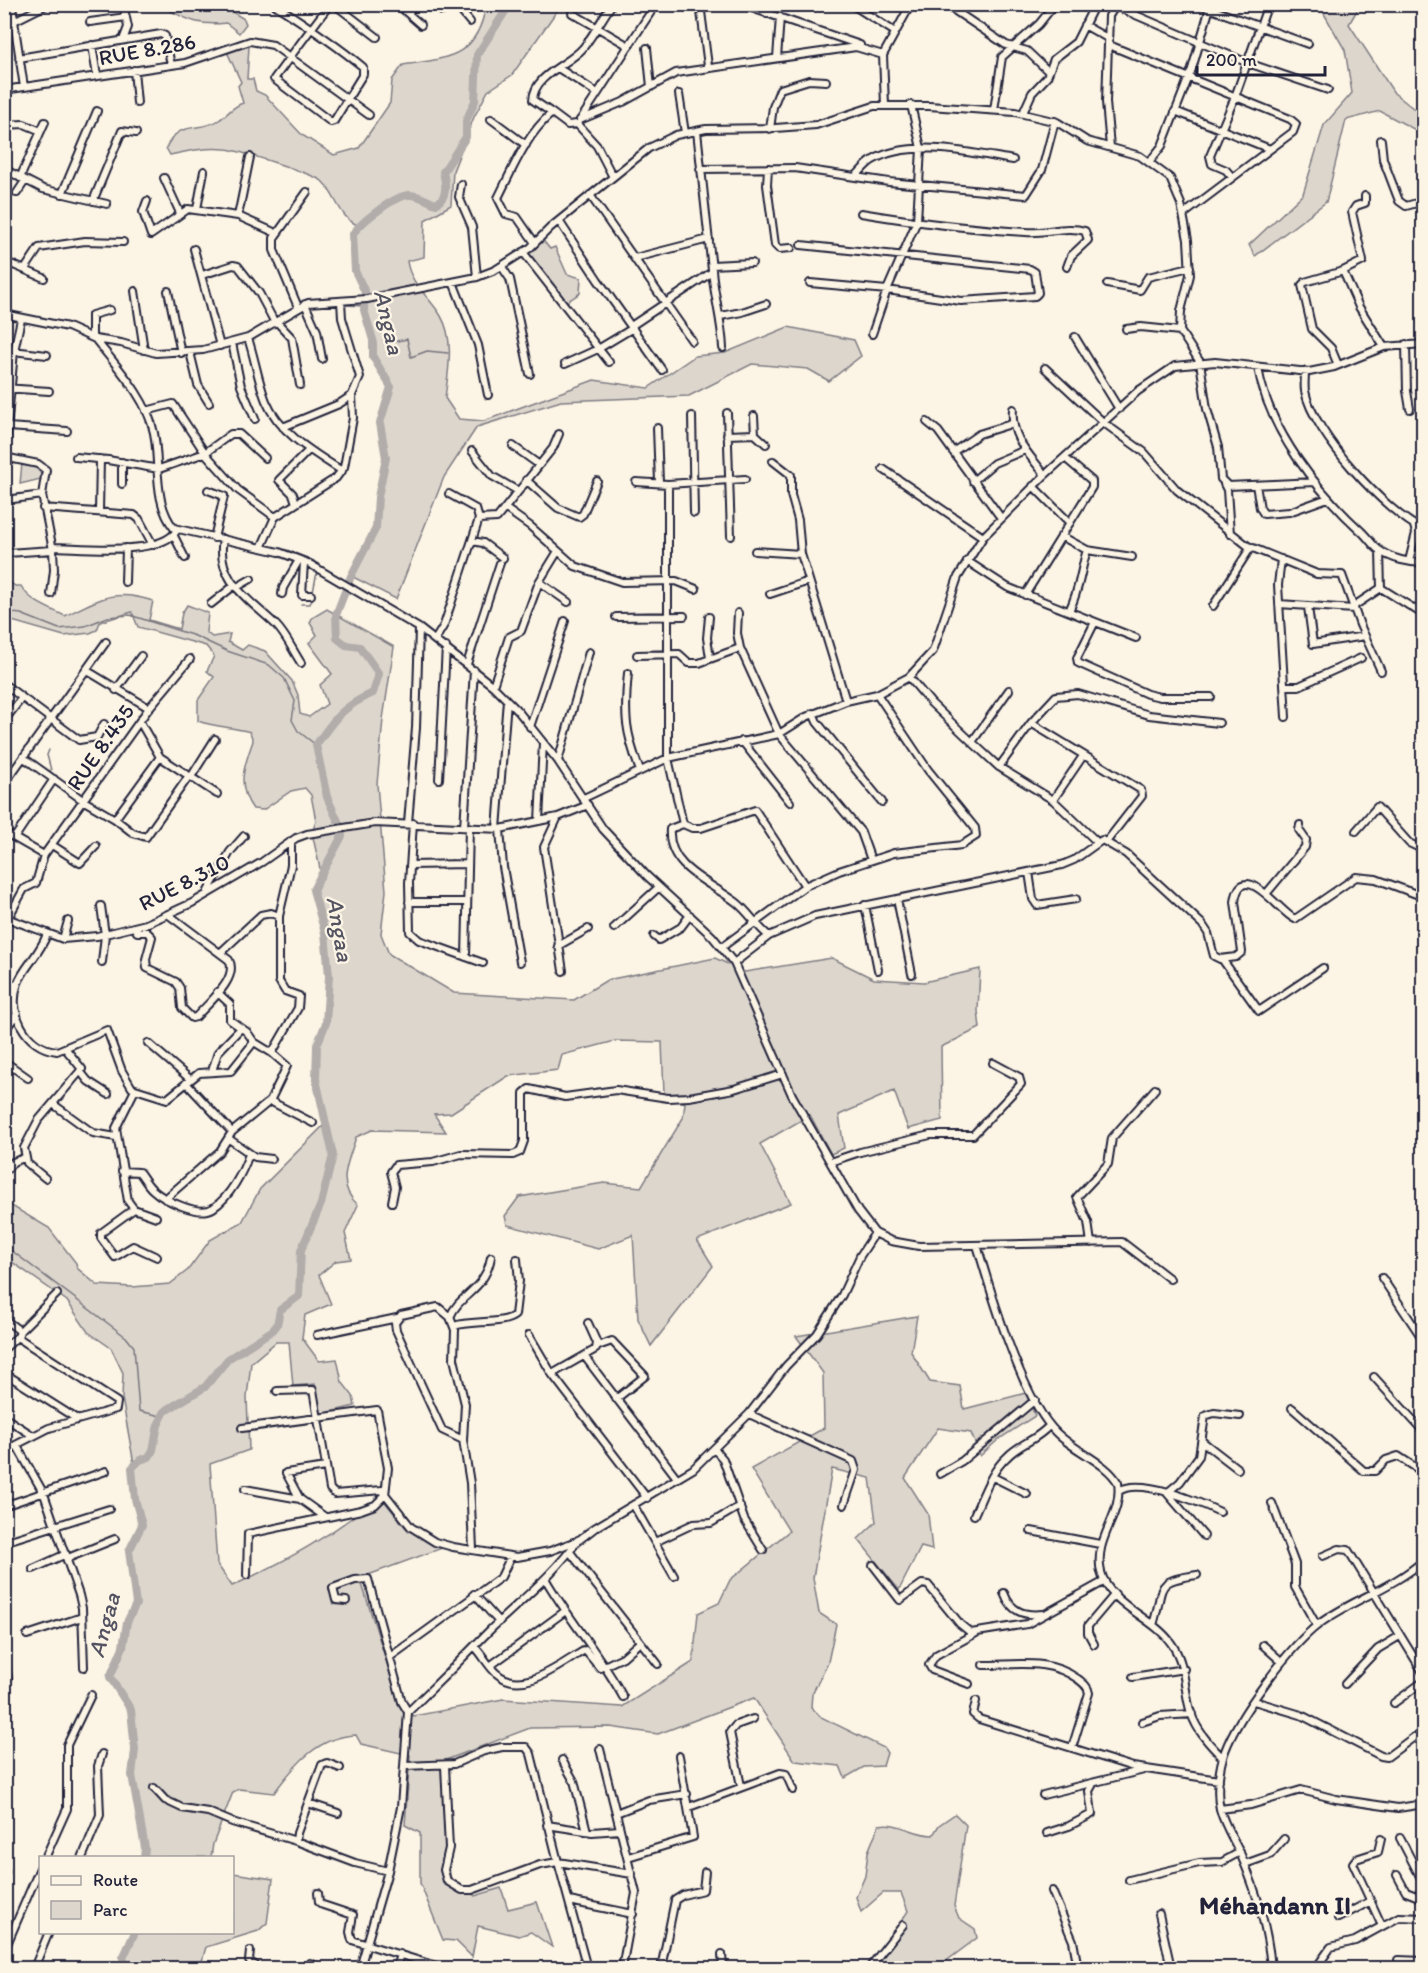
<svg xmlns="http://www.w3.org/2000/svg" width="1428" height="1973" font-family="Itim,sans-serif">
<rect width="100%" height="100%" fill="#fcf5e5"/>
<filter id="ink" filterUnits="userSpaceOnUse"><feTurbulence type="fractalNoise" baseFrequency=".0167" numOctaves="2"/><feDisplacementMap in="SourceGraphic" scale="12" xChannelSelector="R" yChannelSelector="G"/><feConvolveMatrix kernelMatrix="1 2 1 2 8 2 1 2 1" color-interpolation-filters="sRGB"/></filter>
<g filter="url(#ink)">
<path fill="#dcd6cc" stroke="#7f7c84" stroke-width="1.5" d="M158,5H221L244,19L246,24L239,33L226,23C195,27 184,17 158,5Z
M486,5H561L512,75L488,91L474,117L453,171L451,205L425,220L424,257L407,261C410,284 429,296 441,316C455,340 448,373 445,398L459,419L484,421L594,380L648,388L695,356L725,353L788,327L854,340L861,356L829,381L808,369L752,364L689,396L561,401L477,427L444,477L396,599L351,576L376,528L378,497L386,458L380,423L391,387L373,357V340L364,310L365,292L355,271L353,234L360,226C339,219 337,196 322,181C313,174 238,150 225,149C207,147 188,151 170,155L166,148C179,119 200,133 219,120C228,114 233,106 243,103L238,86L241,82L228,54L229,51L249,46L247,79H253L256,91L265,95L302,135L334,155L359,148L390,103L392,80L403,65C448,58 477,58 486,5Z
M1319,5H1360L1349,24L1394,93L1423,116V134L1380,111L1346,120L1326,202L1255,256L1249,245L1303,194L1324,125L1352,93L1345,50Z
M541,238L550,249L555,247L567,274L581,278L580,293L562,305L523,252Z
M22,463L34,465L42,475L41,479L20,484Z
M4,578L15,586H21C30,602 49,608 65,616C99,599 115,588 153,601L149,620L179,629L182,613L187,605L208,613L206,632L212,637L230,634L228,642L242,650L248,645L265,651L292,681L298,695L300,714L309,717L327,704L320,685L332,674L309,643L317,635L310,623L312,618L327,609L394,647L383,719L377,784L386,891L381,934L389,954L454,993L574,1000L607,980L715,958L745,972L832,958L874,979L924,982L980,969L978,1011L980,1028L941,1047L942,1120L908,1129L894,1091L839,1115L844,1148L831,1154L810,1115L760,1144L791,1203L697,1240L713,1266L651,1346L638,1319L633,1235L598,1249L507,1225L505,1216L519,1197L604,1183L641,1187L683,1118L685,1103L664,1094L662,1042L615,1041L562,1055L558,1070L508,1076L451,1113L434,1114L446,1132L372,1130L356,1137C348,1163 335,1184 358,1205L345,1233L351,1259L336,1261L319,1275L331,1304L305,1315L302,1338L319,1361L337,1359L342,1382L353,1396L355,1406L321,1414L315,1384L293,1386L289,1342H276L251,1363L247,1397L249,1450L210,1464L217,1564L232,1586C290,1559 331,1536 380,1496L406,1528L445,1547L360,1578L398,1698L414,1716L503,1699L622,1707L693,1662L698,1613L719,1603L730,1580L789,1531L751,1469L824,1428L823,1373L796,1336L917,1316L911,1352L930,1382L960,1386L964,1409L1026,1393L1035,1416L999,1439L980,1456L971,1433L938,1428L905,1478L928,1514L932,1550L921,1547L899,1590L858,1539L876,1522L870,1478L832,1469L813,1578L819,1613L836,1624L828,1662L812,1694L811,1707L821,1717L884,1748L887,1753L883,1766L864,1767L845,1778L840,1766L795,1761L754,1698L658,1734L610,1727L530,1728L443,1761L450,1877L475,1896L501,1888L508,1909L537,1902L552,1947L531,1932L519,1936L478,1926L472,1957L456,1941L443,1940L420,1883V1833L405,1825L410,1755L361,1744L356,1735C319,1736 295,1764 274,1793L239,1789L233,1792L213,1844L211,1857H144L145,1848L132,1775L135,1750L131,1710L125,1697L110,1677L123,1647L127,1622L137,1600L129,1551L142,1525L131,1472L134,1464L122,1398L123,1373L111,1348L88,1332L67,1301L5,1257V1202L49,1228L76,1263L77,1268L97,1285L132,1287L170,1284L188,1270L210,1240L242,1222L260,1189L327,1122L316,1079L317,1045L326,1023L329,976L325,933L313,890L321,873L312,833L316,821L311,795L305,788L291,791L263,810L253,809C236,786 244,766 253,741L250,732C232,727 215,727 198,721V700L214,677L207,671L214,656L206,646L138,627L132,612L100,622L97,630L90,633L64,636L5,619Z
M955,1814L966,1825L954,1906L959,1918L975,1929L977,1938L937,1968H871L908,1911L901,1893H883L861,1912L856,1897L865,1876L868,1852L879,1825C899,1821 913,1835 933,1835L939,1825Z
M233,1873L273,1879L267,1923L258,1931L206,1947L200,1968H127L123,1958L135,1933L232,1932Z"/>
<g fill="none" stroke-linecap="round" stroke-linejoin="round">
<path stroke="#78757e" stroke-width="1.5" d="M345,305L364,306
M389,336L392,342L407,339L411,357L427,351L448,353
M287,550L314,561
M313,592L317,572
M301,604H310L313,597
M4,612L21,614L59,629L85,626L108,617L130,615L195,636L227,651L269,665L284,678L295,701L292,720L298,731L316,745
M49,750L47,755L51,770
M4,1245L126,1337L134,1347L139,1411L161,1416"/>
<path stroke="#b2adab" stroke-width="8" d="M144,1858L145,1848L132,1775L135,1750L131,1710L110,1677L123,1647L127,1622L136,1604L129,1551L142,1525L135,1499L132,1468L140,1460L149,1457L153,1450L158,1425L165,1411L205,1387L228,1359L273,1330L277,1325L280,1310L299,1296L301,1250L321,1204L333,1155L316,1079L317,1045L326,1023L329,976L325,933L313,890L342,836V830L327,797L316,745C334,719 343,706 373,693L379,674L360,647L346,645L337,638L336,615L351,576L376,528L378,497L386,458L380,423L391,387L373,357V340L364,310L365,292L355,271L353,234C360,223 396,194 410,195C419,195 428,201 436,204C448,197 446,184 443,172L466,137V121L475,101L477,55L510,4
M127,1968L123,1958L135,1932"/>
<g stroke="#22223b" stroke-width="10">
<path id="minor" d="M12,4L14,21
M123,4L128,27L123,40
M274,4C305,24 335,44 363,67V74L334,121L331,122L274,79C292,54 311,29 330,4
M334,4L377,37
M397,4L421,25
M433,4L442,11
M455,4L470,22
M700,4L708,66
M740,4L860,45
M851,4L895,32
M945,4L1006,45L1027,51L1049,72
M1110,4L1248,63L1328,90
M1197,4L1308,44
M408,13L417,4
M572,13L629,46
M767,14L772,4
M90,22L126,17
M1084,25L1109,39
M92,45L97,76
M1109,45L1290,119L1296,124L1293,132L1184,214
M647,48L651,87
M19,58L161,34L165,36L171,65
M777,58L780,17
M558,68L597,93
M134,70L137,103
M24,87L14,21L48,4
M4,90L185,63L250,41L273,45L369,115
M679,94L685,133
M885,105L883,55L911,4
M994,110L1002,57L1039,24L1055,4
M1175,111L1270,149
M552,113L533,100C534,74 569,65 583,48C594,34 602,19 612,4
M1023,113L1032,93L1047,77L1054,59L1076,42L1095,4
M491,119L526,145
M581,119L656,4
M580,120L623,102L676,73L856,47L883,55
M4,125L24,124L41,131
M770,129L773,107L780,89L809,80L826,81
M697,131C702,177 707,223 712,270C714,296 722,321 723,348
M1381,140L1383,159L1399,201L1406,206L1424,201
M1110,147L1106,102L1109,16L1114,8
M1150,161L1162,146L1192,69L1211,4
M768,168L767,185L775,245L779,249L791,248
M4,169L43,189L107,204
M700,169L795,168L889,182L1026,195L1042,170L1055,121
M856,176C861,171 866,164 873,160C911,138 972,153 1013,160
M1232,177L1226,170L1212,164L1210,156L1235,97L1268,4
M20,178L45,122
M164,178L180,213
M461,184L459,197L472,227L477,277
M17,193L25,181
M62,194L97,111
M590,195L692,341
M93,201L122,131L136,133
M147,201L143,212L151,235L188,209L238,216L276,233
M197,209L204,171
M861,213C915,222 971,229 1026,232C1045,234 1066,225 1085,231L1088,240L1071,256L1067,267
M238,216L250,157
M559,221L598,280L662,370
M535,243L517,217L506,214L498,198C513,168 526,135 552,113L568,125L577,124L597,146L613,177
M801,245L1030,269L1035,272L1038,293L1035,296L961,301L887,290L810,283
M194,249L220,346
M523,252L609,362
M635,258L709,239
M4,261L44,278
M712,265L752,263
M502,267L510,279L530,374
M25,269L39,248L85,241L123,242
M1343,271L1359,307L1384,347
M202,275L233,265L238,266L259,293L275,323
M453,282L478,345L488,395
M1107,284L1140,290L1148,277L1190,267
M135,291L144,350
M168,291L181,353
M305,304L317,331L322,359
M298,307L274,250V238L307,192
M4,314L68,327L95,339L121,343L156,353L203,350L248,338L308,303L367,299L477,277L495,270L530,248L551,227L649,148L676,135L706,129L775,128L816,125L874,106H929L1015,112L1057,122L1087,141L1140,156L1170,178L1181,204L1188,240L1190,275L1181,311L1180,331L1200,362L1207,409L1218,447L1221,479L1228,486L1315,482
M721,316L742,312L766,304
M21,319L14,351L5,453L9,458L38,464L46,470L42,495L53,550L54,570L51,594
M277,322L292,338L300,385
M631,326L712,272
M1126,329L1141,327L1180,331
M872,334L887,290L917,221L921,148L911,105
M92,337V315L110,310
M1075,337L1119,409
M248,338C255,359 258,381 266,401C279,433 314,453 342,471
M95,339C117,367 147,398 154,433C160,463 153,503 174,528L279,552L308,563L419,628L493,686L518,711L558,761L603,829L647,876L712,936L734,963L792,1095L858,1211L875,1233L891,1241L919,1246L1122,1242L1170,1279
M232,343L241,386L255,419
M1406,344L1407,391L1410,409
M4,350L47,355
M190,352L198,385L209,403
M565,364L598,349L633,328
M1338,365L1331,348L1312,329L1302,285L1305,282L1343,271L1363,261L1352,212L1356,206L1365,203V196
M1045,368L1104,423L1144,452L1177,490L1248,546L1317,574L1342,575L1360,625L1381,671
M1258,368C1269,431 1317,491 1363,533C1369,539 1373,546 1379,550C1391,559 1410,563 1424,563
M1305,372C1305,378 1304,385 1305,391C1313,433 1386,513 1424,530
M4,388L49,391
M1013,409C1010,437 1029,454 1045,475
M727,413L731,536
M692,416L694,513
M754,416L755,434
M927,422L938,431L1001,518
M8,427L67,431
M283,427L339,404L351,396
M657,428L659,482
M727,435L755,434L766,444
M513,446L538,464
M472,451L492,476L518,491
M953,452L979,434L1011,424
M76,457L108,460L159,469L205,453L173,404L146,411
M265,458L239,434H231L205,453L238,490L275,517
M773,461L791,475V495L798,520L801,554L846,701
M883,469L983,537
M526,480L558,508L579,517L583,514L597,481
M973,481L994,463L1025,450
M636,482L668,484L745,479
M122,484V462
M668,484V758L683,824
M1224,484L1227,490L1230,534
M1256,485L1260,508L1264,514L1289,512L1328,498
M1033,486L1070,523
M208,490L224,496L214,538
M6,500L42,495
M296,503L293,494L279,480L309,450
M43,508L134,515L139,519L153,545
M506,509L530,526L575,566L622,582L676,581L696,589
M99,512L100,459
M479,519L497,518L553,448L559,434
M174,536L185,558
M1061,536L1087,550L1132,557
M223,539C215,580 250,600 276,625C286,635 293,651 301,663
M472,541L483,543L503,558
M53,547C81,547 161,557 177,530
M261,548L275,517L336,478L344,467L353,418L352,395L360,377L342,318L341,301
M755,551L801,554
M7,553L53,550
M1281,559L1278,585L1286,717
M967,561L1007,587L1136,638
M1409,561L1416,533L1414,526
M304,562L302,595H311
M125,582L126,548
M539,582L568,602
M237,587L251,579
M1381,588L1424,615
M282,594L283,588L299,560
M770,594L809,581
M1025,595L1092,487V481L1065,458
M211,604L235,585
M1279,604L1354,609
M1213,606L1251,547
M1354,606L1381,588L1380,551
M1308,607L1313,644L1365,636
M1069,611C1080,589 1080,572 1087,550
M738,613L737,633L740,648L779,734L861,832L871,860
M616,617L684,616
M709,617L707,638L710,658
M1095,622L1077,658L1078,663L1147,694L1160,697H1211
M435,640L444,625L479,519L476,509L449,494
M637,655L679,654L689,663H699L740,648
M467,664L500,563
M86,670L106,642
M628,673C624,715 625,731 640,771
M909,677L931,703L972,742L999,767L1053,800L1097,842
M4,684L79,740L97,737L104,724
M493,686L509,637L521,631L539,582L558,551
M1285,686H1299L1361,658
M116,690L141,656
M149,708L190,659
M813,713L817,722L882,802
M4,721L21,699
M1031,723L1141,790L1142,796L1107,841
M530,727L565,621
M742,741L790,802
M972,742L1009,690
M160,757L217,794
M24,758L84,801L115,819L160,757L140,722
M558,761L589,652
M999,767L1031,723L1056,696L1078,694L1149,715L1219,723
M191,777L215,739
M439,779L446,647
M4,784L86,670L149,708L44,855L4,832
M584,798L668,758L779,734L806,717L846,701L877,694L909,677L933,651L958,577L983,537L1045,475L1138,391L1175,366L1215,362L1309,372L1334,367L1384,347L1424,344
M1053,800L1083,756
M558,817L544,847L563,971
M115,819L133,833L146,837L189,776
M539,821L543,743
M408,823L416,728L419,628
M413,823L409,883L410,932L419,940L483,963
M464,827L474,670
M497,829L507,700
M500,829L503,867L520,962
M1356,831L1377,807L1409,843L1424,850
M15,837L54,779
M52,845L80,863L96,846
M410,865L468,864
M1029,872L1033,899L1037,905L1076,899
M208,891L230,852L244,836
M1266,894L1305,847L1306,840L1299,830L1300,825
M897,899L912,974
M409,902H466
M865,905L878,970
M101,906L105,935L102,962
M279,916L291,865V841
M4,917L63,939L97,936L146,924L192,903L262,862L296,838L307,834L375,823L500,829L558,817L588,805
M8,918L24,889L36,883L44,855
M134,927L137,932H147L152,937L146,959L147,968L176,982L180,988L182,1008L192,1018L196,1017C208,1003 239,979 229,960L169,915
M614,928L659,887
M47,934C40,954 24,967 18,983C7,1011 25,1048 57,1051L107,1030L122,1071L132,1088L167,1099L199,1073L231,1071L254,1042L272,1053L298,1008L299,996L285,991L279,981V916L271,913L261,915L220,953
M654,936L659,940L681,927L690,915
M769,936C756,926 749,912 736,902C710,882 667,868 670,829L683,824L692,828H701L755,810L805,886
M63,939L68,921
M558,946L588,929
M722,947L805,886L839,871L894,853L962,845L976,836L975,828L928,770L877,694
M466,957L469,827
M1222,959L1259,1011L1323,968
M734,963L769,936L815,916L1062,865L1074,860L1102,840L1126,854L1202,924L1208,933L1214,956L1220,959L1236,957L1242,952L1235,902C1241,855 1281,914 1295,919L1356,877L1376,879L1424,897
M4,991L18,983
M217,992L230,1004V1020L247,1032L254,1042
M4,1031L17,1014
M148,1043L190,1079
M4,1061L28,1078
M80,1071L88,1081L108,1094
M212,1071L218,1052L241,1028
M186,1083L232,1132
M135,1090L116,1128L128,1201L134,1209L156,1217
M270,1101L313,1123
M53,1104L93,1133L116,1137
M229,1139L255,1157L272,1159
M830,1162L860,1152L930,1135H973L1021,1084L1019,1077L993,1063
M122,1171L139,1172C144,1178 147,1185 153,1190C164,1200 199,1217 213,1208C230,1197 243,1172 249,1154
M4,1173L13,1162L24,1158
M45,1178L27,1163L24,1148L38,1121L82,1069L65,1048
M165,1199L220,1151L232,1132L270,1101L287,1066L272,1053
M392,1202L395,1187L391,1172L396,1165L433,1162L461,1154L513,1155L520,1152L524,1141V1093L529,1089L565,1097L616,1090L668,1098L689,1097L734,1089L783,1074
M134,1209L101,1233V1238L115,1257L133,1246L157,1257
M1091,1243L1088,1222L1077,1197L1108,1164L1112,1138L1155,1089
M977,1245C991,1293 1020,1391 1052,1428C1070,1450 1106,1461 1118,1483C1123,1516 1093,1538 1101,1572C1109,1605 1153,1617 1171,1643C1187,1665 1183,1689 1191,1713C1197,1731 1209,1744 1223,1758
M1382,1278L1424,1341
M450,1317C460,1293 485,1291 491,1257
M4,1319L20,1331L19,1334
M454,1326C471,1320 504,1325 515,1315L519,1281L517,1259
M20,1331L57,1294
M317,1335L397,1318
M529,1335L552,1374L647,1498
M598,1346L612,1341L645,1376L616,1399
M4,1349L17,1337L117,1402L116,1409L49,1428L4,1451
M585,1357L677,1478
M4,1373L77,1419
M552,1374L596,1349L597,1343L588,1323
M1374,1377L1424,1432
M277,1391L313,1390L330,1489L335,1494L382,1490L411,1527L435,1542L453,1547L517,1557L550,1551L579,1540L596,1527L693,1469L749,1414L786,1366L817,1334L842,1295L860,1256L875,1233
M1292,1408L1364,1471H1375L1386,1460L1398,1456L1424,1473
M749,1414L853,1461L856,1470L844,1505
M4,1417L32,1435
M242,1428L377,1410L388,1468L385,1495L375,1505L361,1510L248,1534L247,1575
M463,1440L442,1430L396,1330L395,1323L401,1315L438,1307L450,1317L455,1330L454,1359L465,1404L463,1440L470,1483L473,1549
M1203,1442L1238,1469
M17,1446L44,1494L79,1595L82,1608L84,1667
M715,1450L723,1459L744,1519L763,1550
M940,1474L962,1461L1035,1400
M993,1477L1027,1494
M245,1489L300,1499
M1119,1491C1141,1477 1199,1502 1220,1512
M1272,1503L1295,1564V1587L1317,1626
M4,1506L106,1471
M634,1506L674,1576
M974,1515C983,1496 991,1471 1007,1457C1019,1444 1035,1441 1049,1426
M325,1517L300,1499L286,1473L326,1467
M1031,1531L1100,1544
M1204,1536L1167,1493L1180,1482L1199,1456L1205,1416L1214,1413L1240,1416
M4,1542L109,1509
M655,1542L693,1524L711,1523L740,1506
M570,1552L658,1664
M4,1554L7,1565
M1323,1556L1339,1549L1348,1550L1424,1674
M68,1558L115,1539
M873,1565L900,1600L922,1584L928,1585L960,1624L971,1633L1027,1624L1105,1581
M33,1569L66,1554
M546,1580C570,1621 601,1656 623,1697
M1004,1593C1011,1612 1024,1616 1043,1614
M474,1594L499,1622
M346,1601L336,1600L333,1588L355,1580L368,1579L402,1702L408,1712L401,1807L388,1871L360,1968
M1153,1625C1165,1586 1153,1581 1197,1575
M27,1635L82,1617
M1094,1644L1088,1633V1626L1115,1594
M1263,1645L1282,1662
M475,1647C483,1655 488,1666 496,1673C523,1697 560,1664 585,1650L600,1668L623,1657L640,1642
M4,1651L8,1679L4,1695
M390,1657L501,1577L511,1556
M983,1665C1018,1665 1048,1658 1078,1679C1083,1683 1088,1686 1089,1693L1072,1748
M490,1666L564,1612
M1133,1677L1184,1669
M969,1684L932,1670L929,1665L936,1655L976,1633
M1345,1684L1378,1649L1398,1637
M976,1701L973,1714L979,1719L1133,1767L1219,1780
M1254,1701L1301,1715L1381,1756L1387,1757L1414,1737
M1394,1703L1424,1681
M408,1712C435,1686 461,1660 487,1633C518,1602 552,1577 578,1540
M1142,1722L1160,1716L1192,1714
M600,1749L636,1893L622,1968
M562,1760L574,1781L587,1831
M405,1766L454,1764L484,1751L502,1747H526L531,1754L558,1862L540,1865L472,1890H462L447,1881L444,1870L449,1848L445,1766
M340,1768L327,1763L322,1765L297,1833L296,1841L355,1863L388,1871
M741,1786L730,1732L736,1725L753,1719
M154,1788L165,1800L182,1808L208,1812L232,1822L296,1841
M1043,1795L1144,1770
M308,1803L338,1813
M689,1807L780,1773L786,1774L793,1790
M1220,1809L1251,1805L1301,1790L1336,1799L1398,1808L1424,1804
M616,1813L649,1800L687,1794
M547,1825L592,1832L620,1830
M1047,1833L1069,1826L1092,1814L1089,1791L1093,1784
M1400,1838L1424,1884
M1381,1839L1378,1852L1356,1859L1353,1863L1382,1926
M628,1857L693,1837L679,1756
M45,1858L67,1809V1745L91,1695
M82,1858L100,1815L98,1766L102,1754
M1245,1864L1270,1855L1284,1839
M4,1873L5,1872
M1397,1875L1406,1892L1424,1899
M1129,1880L1199,1863L1222,1862L1240,1852
M1052,1891L1073,1941L1078,1968
M318,1893L319,1902L323,1905L353,1915L350,1932L352,1940L433,1965L434,1968
M569,1901L633,1914
M1159,1914L1171,1968
M1338,1918L1369,1902
M4,1951L40,1868
M250,1951L249,1961L259,1968
M722,1954L723,1968
M1398,1960L1424,1961
M310,1963L319,1968
M34,1968L49,1932
M396,1968L400,1954
M587,1968L558,1862L632,1874
M661,1968L675,1900L683,1895L703,1890L705,1872
M869,1968L903,1925
M1271,1968C1268,1930 1256,1890 1241,1855C1234,1840 1224,1825 1220,1809C1216,1793 1219,1767 1225,1751C1238,1716 1289,1647 1319,1624C1351,1600 1393,1588 1424,1560
M1316,1968L1331,1947L1355,1941L1399,1917L1424,1918"/>
</g>
<use href="#minor" stroke="#fcf5e5" stroke-width="6"/>
</g>
</g>
<g text-anchor="middle" stroke-width="4.5" stroke-linejoin="round" paint-order="stroke">
<g font-size="22" fill="#22223b" stroke="#fcf5e5">
<text transform="translate(147 49) rotate(-10)" y="8">RUE 8.286</text>
<text transform="translate(100 747) rotate(-55)" y="8">RUE 8.435</text>
<text transform="translate(184 882) rotate(-27)" y="8">RUE 8.310</text>
</g>
<g font-size="24" font-style="italic" fill="#545362" stroke="#fcf5e5">
<text transform="translate(389 322) rotate(77)" y="8">Angaa</text>
<text transform="translate(340 929) rotate(80)" y="8">Angaa</text>
<text transform="translate(104 1625) rotate(-75)" y="8">Angaa</text>
</g>
<g font-size="26" font-weight="bold" fill="#22223b" stroke="#fcf5e5">
<text x="1275" y="1914">Méhandann II</text>
</g>
</g>
<rect width="1428" height="1973" fill="none" stroke="#fcf5e5" stroke-width="24"/>
<rect x="12" y="12" width="1404" height="1949" fill="none" stroke="#22223b" stroke-width="2" filter="url(#ink)"/>
<rect x="39" y="1856" width="195" height="78" fill="#fcf5e5" stroke="#a5a1a1" stroke-width="1.5"/>
<rect x="51" y="1876" width="30" height="9" fill="#fcf5e5" stroke="#a5a1a1" stroke-width="1.5"/>
<text x="93" y="1886" font-size="18" fill="#22223b">Route</text>
<rect x="51" y="1901" width="30" height="18" fill="#dcd6cc" stroke="#a5a1a1" stroke-width="1.5"/>
<text x="93" y="1916" font-size="18" fill="#22223b">Parc</text>
<path d="M1197 66v9h128v-9" fill="none" stroke="#22223b" stroke-width="3"/>
<text x="1206" y="66" font-size="18" fill="#22223b" stroke="#fcf5e5" stroke-width="4.5" paint-order="stroke">200 m</text>
</svg>
